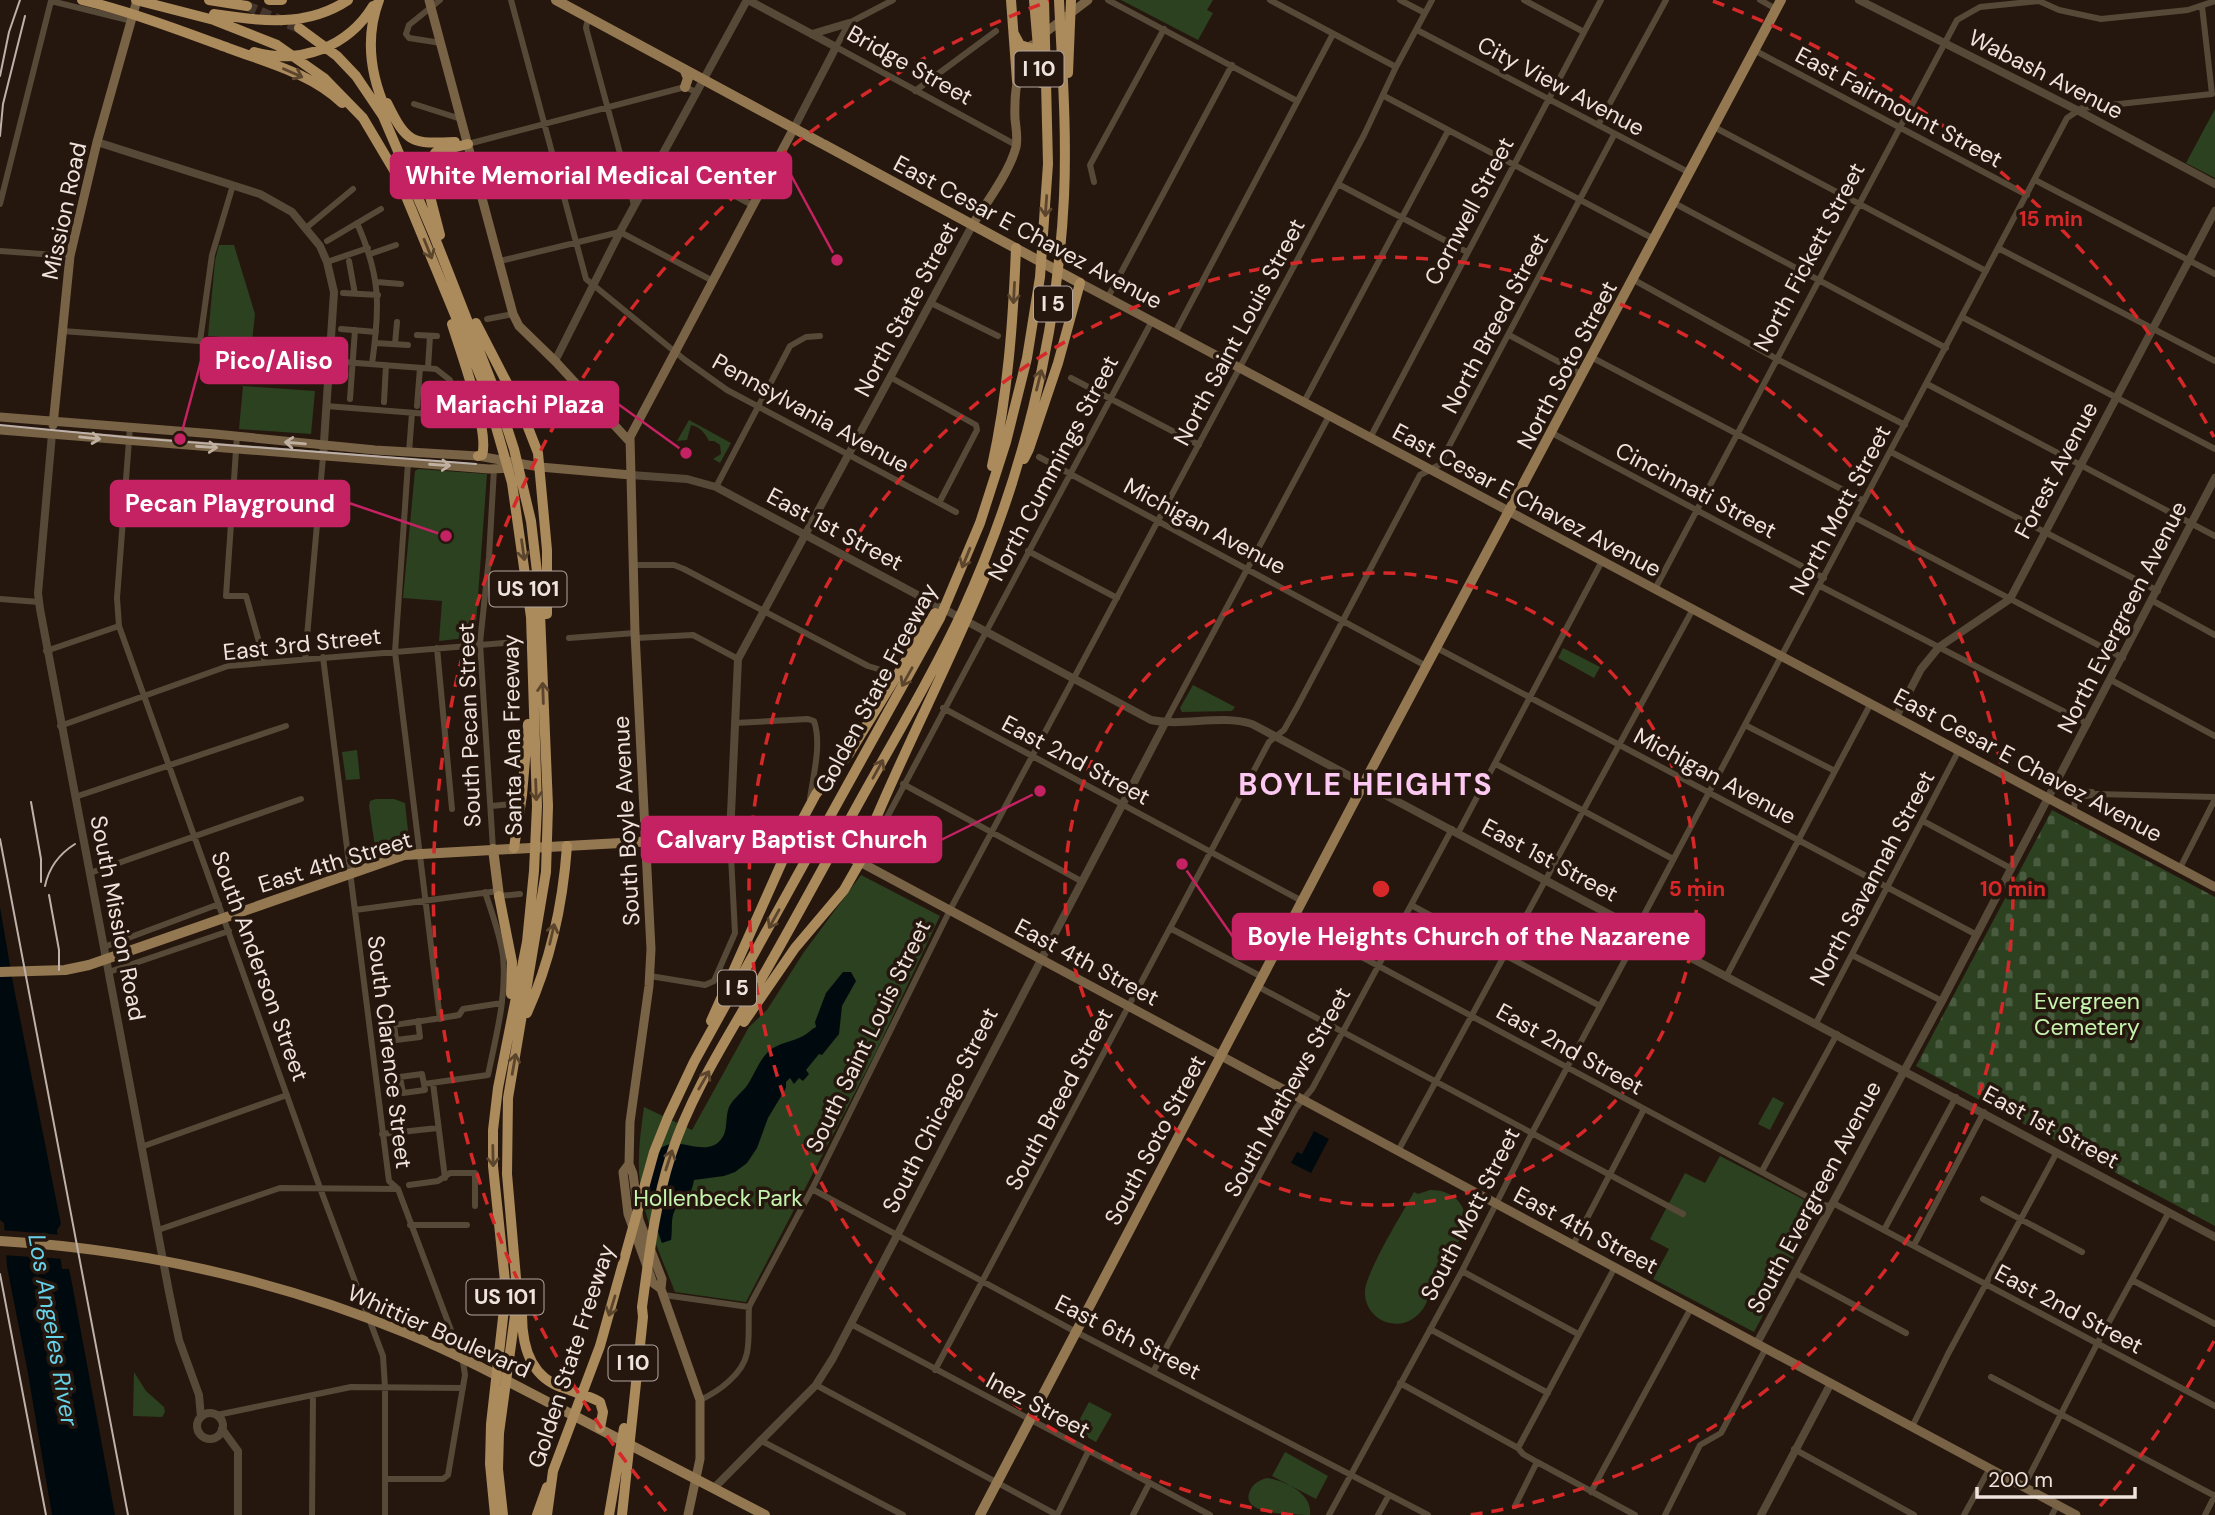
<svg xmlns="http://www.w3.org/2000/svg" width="2215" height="1515" font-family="'DM Sans',sans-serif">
<defs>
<pattern id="cemetery-stones" width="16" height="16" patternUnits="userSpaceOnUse" patternTransform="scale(1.75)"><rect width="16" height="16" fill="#2b4120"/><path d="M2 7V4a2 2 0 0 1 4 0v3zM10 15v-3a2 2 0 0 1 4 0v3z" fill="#4a5c40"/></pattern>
</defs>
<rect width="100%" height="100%" fill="#26170e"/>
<path fill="#2b4120" d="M1121,0H1213L1207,10L1213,13L1198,40Z
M2215,109V178L2186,163Z
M219,245H234L255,314L248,379C244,365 239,345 225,339C221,336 212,336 208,336L215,261Z
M243,386L315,391L311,434L239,429Z
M689,420L731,443L720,463L713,459L721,454L720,445L714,441H709C705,433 700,427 691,425L687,440L677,441Z
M418,469L487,474L475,637L439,641L442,601L403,598L415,471Z
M1563,648L1600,667L1594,678L1558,658Z
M1193,685L1235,707L1232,711L1182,712L1180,708Z
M357,750L360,779L346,780L342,752Z
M376,799H394L405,803L409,840L378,848L375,847L369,806L370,801Z
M861,875L940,916L876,1052L746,1302L675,1292C660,1254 641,1213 639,1172C638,1150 641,1129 644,1107L692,1130L749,1027L767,1010L804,952Z
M1773,1097L1784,1103L1770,1130L1758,1124Z
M1720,1156L1820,1208L1754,1332L1653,1279L1669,1249L1650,1239L1685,1173L1705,1183Z
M1430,1190C1454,1190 1467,1204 1466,1228L1423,1309C1414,1320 1404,1326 1390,1323C1375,1320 1364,1306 1365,1291C1366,1272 1403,1212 1414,1192L1418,1194Z
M134,1372L146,1391L164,1407L165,1412L162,1417L133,1416Z
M1089,1402L1112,1414L1096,1442L1074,1430Z
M1285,1452L1328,1476L1316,1499L1272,1476Z
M1267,1478C1286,1481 1313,1494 1310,1515C1294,1515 1238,1515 1250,1491C1253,1483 1260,1480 1267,1478Z"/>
<path fill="url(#cemetery-stones)" d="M2052,810L2215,897V1226L1916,1066Z"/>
<path fill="#000a0e" d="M0,907L13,983L61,1224L57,1230L62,1269H69L71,1278L115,1515H52L27,1368L7,1267L4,1223L0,1220Z
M843,972H851L856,981L842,1006L839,1034L822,1055L819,1054L806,1070L809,1074L803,1081L799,1078L794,1084L790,1078L786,1082V1088L768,1118L757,1148L747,1163L735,1172L724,1176L694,1180C690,1202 684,1196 675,1210C670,1219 673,1230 671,1240L662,1243C654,1221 632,1149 672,1144C688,1142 710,1156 722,1138C728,1130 725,1117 729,1107C733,1099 740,1094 746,1087C754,1076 759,1060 769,1051C778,1043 792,1042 803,1036C808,1034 811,1029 816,1027L815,1022L826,993Z
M1314,1131L1329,1139L1311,1173L1291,1163L1297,1152L1302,1154Z"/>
<path fill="#26170e" d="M1,1230L62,1235L65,1259L2,1255Z"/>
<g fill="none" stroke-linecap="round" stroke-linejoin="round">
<path stroke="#44362d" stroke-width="10" stroke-dasharray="10 5" stroke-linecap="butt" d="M247,6L299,28"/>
<path stroke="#574937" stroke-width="6" d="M440,0L409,25L406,34L409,38L441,43
M511,0L586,279L685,360L727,390L956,512
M893,0L849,23L836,47L1016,145
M1108,0L1297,101
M1270,0L1396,67
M1400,0L1425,13
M1524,0L1584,32
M1760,0L1776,9
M588,18L586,28L634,205
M1417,30L1690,173
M1754,50L2027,195
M915,91L996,31
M1384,96L1654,239
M414,104L461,119
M1598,125L1666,0
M1714,127L1986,271
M468,144L685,87L696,92
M662,156L752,205
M2035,180L2215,274
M1094,182L1090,165L1164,29
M1338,184L1467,252
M1674,203L1946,348
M0,204L51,1L132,21
M357,223C381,277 380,307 372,364
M306,228L353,189
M327,241L381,209
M1998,248L2215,361
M0,251L70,256
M370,254L396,245
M349,261L355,294
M500,261L620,232L713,281
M327,262L368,248
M1634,280L1775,358L1905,425
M377,282L401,284
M343,293L378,295
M1108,297L1232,65
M931,303L998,336
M1962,317L2215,449
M487,319L513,314
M341,329L376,332
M62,331L200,341L220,346
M1175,333L1333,34
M417,335L437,336
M1509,335L1583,375
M200,341L212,255L233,185
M375,343L408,345
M395,344L397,322
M1593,358L1864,501
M330,361L436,369L450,380L452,393
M428,368L430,336
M890,377L976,425L977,430L939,503
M1071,378L1199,445
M1927,384L2215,536
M438,392L456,394
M350,399L355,330
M384,402L386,365
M1304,402L1448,131
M326,406L454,416
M417,406L420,368
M130,427L117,598L119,626L320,1188L383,1356L385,1387V1515
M1552,433L1824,578
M237,436L226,596H246L265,663
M1370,438L1601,0
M409,452L412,413
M1891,452L2158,591
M1039,457L1428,667
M408,463L395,652L440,1019
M716,487L790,346L806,337L820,336
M123,515L184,520
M1856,518L2123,658
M1028,551L1117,598
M633,565H674L684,569L868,666L878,669
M1820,586L2088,724
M1655,589L1957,20L1980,7L2039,1L2059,10L2101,19L2188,10L2215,1
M0,599L39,602
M2153,601L2215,635
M569,638L635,633
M636,638L693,635L738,659
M437,648L452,809
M1437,648L1977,935
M46,651L119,626
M323,657L389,1181L398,1189L463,1362L465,1375L448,1475L443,1479H385
M305,659L323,457
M2111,680L2215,736
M943,708L1302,901
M735,723L808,719L814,721C822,744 813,776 810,799
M1165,723L1329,416
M1745,725L1835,771
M60,726L228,666L515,642
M1496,764L1673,859
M903,784L1081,881
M2056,785L2068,791L2092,792
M75,797L286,726
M491,806L513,804
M2074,811L2075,798L2097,794L2215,797
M1923,821L2012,869
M1458,833L1602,561
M869,843L884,823L1152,321
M493,849L480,643L489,557L494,469
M2180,868L2215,799
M90,873L301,799
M499,896L520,894
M1411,905L1600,1006
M355,910L498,891
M1293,920L1823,1205L1831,1206
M1170,928L1262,977
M104,947L219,904
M1852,955L1942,1001
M109,972L229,931
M1727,975L1871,703
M650,976L705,985L714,981L735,933L730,837
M1257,986L1683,1214
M418,1021L420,1037L396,1040L394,1025C415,1022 437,1019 459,1015L463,1009L502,1003
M1816,1023L1959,750
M433,1083L445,1178
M424,1084L425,1090L403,1093L400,1077L422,1074L424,1084L488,1075C496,1036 507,996 503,956C500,934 492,913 485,892
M382,1134L438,1128
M141,1147L287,1095
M1398,1151L1693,609
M1762,1171L1837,1034
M409,1185L438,1181L450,1173H475V1206
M812,1189L1076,1332L1428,1515
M1983,1199L2082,1252
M1833,1203L2215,1406
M410,1225H467
M158,1230L280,1188L398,1189
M1884,1230L1956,1097
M1573,1245L1644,1109
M1914,1245L1984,1112
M1462,1271L1578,1334
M1795,1273L1906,1333
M2132,1280L2215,1324
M664,1295L749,1307
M851,1324L1210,1515
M1430,1329L1548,1393
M935,1370L1269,742L1284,730L1297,707L1420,475L1439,465L1614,135
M1153,1372L1296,1108L1312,1089L1452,829
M1991,1377L2215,1496
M1400,1383L1518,1448L1523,1454L1537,1462L1635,1515
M816,1385L1057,1515L1088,1452
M700,1400C718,1392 743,1374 747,1353C750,1338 748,1322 749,1307L752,1301L812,1189L950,910L1364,135L1396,67L1432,0
M217,1415L351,1387L463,1388
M1912,1427L1948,1354L2057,1152
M760,1440L903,1515
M1518,1448L1615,1267
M1794,1449L1914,1515
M2024,1486L2097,1344L2169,1212
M1591,1492L1691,1308
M1515,1506L1537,1462
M312,1515L313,1395
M1133,1515L1149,1484
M1329,1515L1462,1271L1532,1133L1635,941L1645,913L2067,118L2082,108L2212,94L2202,6
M1378,1515L1389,1495
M1665,1515L1700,1445L1721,1433L1766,1348
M1964,1515L1990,1468
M2052,1515L2057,1505
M2205,1515L2215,1495"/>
<path stroke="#574937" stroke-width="8" d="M748,0L836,47L794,128
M1859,0L2077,110L2215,184
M812,34L849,23
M97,142L260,194L292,212L320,246L327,262L334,292L323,457
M555,361L620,232L747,0
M52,434L38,593L40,609L169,1292L179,1340L199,1395L201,1417
M631,475L687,479L716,487L1151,720C1185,727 1219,714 1252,724L2215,1237
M1896,717L1921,669L1939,647L2010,599L2215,211
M730,836L738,659L973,224
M1757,1343L1942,1001L2215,478
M197 1426a13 13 0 1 1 26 0a13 13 0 1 1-26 0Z
M222,1429L238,1451V1515
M714,1488L816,1385L833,1358L1165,723
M1761,1515L1831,1383"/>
<path stroke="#796346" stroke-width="9" d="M429,0L513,314L519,326L555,361L630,442
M1042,35L1088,0
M973,224C987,202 1010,171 1016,147C1018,138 1016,128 1015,119C1014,94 1016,66 1032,45
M1080,283L2215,887
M0,417L215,434L375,450L478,456L540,467L631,475
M53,425L70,256L97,142L137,0
M0,430L489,469L515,468
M860,862L2076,1515
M629,1164L623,1172L628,1214L653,1283L661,1289
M688,1515L700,1459V1400L661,1289L662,1279L639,1220L633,1174L629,1164L630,1122L649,986L651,949L635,633L630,437L794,128"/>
<path stroke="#937852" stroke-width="10" d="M556,0L821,143
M685,87L688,78L685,71
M823,144L1080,283
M493,849L499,896
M0,972L65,970L89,965L404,855L781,834L812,839L860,862L868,845
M0,1241C140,1249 277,1280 406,1333C460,1355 511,1383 563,1410C630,1445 698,1480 765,1515
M980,1515L1364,783L1781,0"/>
<path stroke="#ab8a5c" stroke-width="10" d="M82,0C132,12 182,31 231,49C268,63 312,74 342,103
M136,0L214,20L277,45L324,78L363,118L398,177L484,385L512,483L531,617L537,806L534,871L527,942L498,1088L493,1130V1166L506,1291L491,1424L490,1464L495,1515
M209,0L247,6
M269,0H282
M379,0C365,37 370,74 386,110
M1011,0L1017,81
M1034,0L1041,83
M214,14C261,21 306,28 348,0
M299,28L337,56L356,76L383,116L433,233L495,391L514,449L531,521L539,589L548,806L546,872L508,1098L507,1174L516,1278V1308L499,1433L498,1469L503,1515
M1014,34L1020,45L1030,48
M254,52C300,65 348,47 373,6
M1068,73L1071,0
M387,103C407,144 412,144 455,142
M440,235L426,181V166L436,152L468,144
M476,323L522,412L538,453L547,550V614
M452,324C460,350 490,432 482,455L478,456
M1024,459L1029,449L1058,363L1080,283
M992,466C1008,394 1013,322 1016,248
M767,834L781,844L785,856
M868,845L869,835C906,745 952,659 988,569
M514,848L522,795L528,724
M499,896L512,962L511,994
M527,1013C550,962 563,902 567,846
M711,1021L794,835L816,794L849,754L935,613
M744,1022L795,948L844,890L860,862
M522,1315C522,1346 530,1377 563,1388C575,1393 588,1395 600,1402L603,1412L600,1428
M537,1515L547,1487
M547,1515L553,1471L600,1346L654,1152L668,1117L694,1062L940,618L980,523L1006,442L1027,358L1040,277L1048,164L1044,0
M609,1515L624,1428
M622,1515L643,1317L642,1307C649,1256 655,1204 671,1155C692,1090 731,1033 764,974C799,913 832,851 866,790C899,731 934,672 963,610C1022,481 1057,339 1064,197C1067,131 1062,65 1059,0"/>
<path stroke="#bdb1ab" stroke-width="2" d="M0,425L135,438L476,464"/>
<path stroke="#bdb1ab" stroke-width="2" d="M0,76L9,32L20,0
M0,136L3,104L25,16
M31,802L41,859V882
M0,839L128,1515
M45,886C49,867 59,854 75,844
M49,895L59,950V970
M0,1274L46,1515"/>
</g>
<defs><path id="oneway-shaft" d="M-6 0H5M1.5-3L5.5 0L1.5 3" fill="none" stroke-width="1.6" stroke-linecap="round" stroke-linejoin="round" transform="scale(1.75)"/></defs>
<g stroke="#5b452d">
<use href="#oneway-shaft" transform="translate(293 73) rotate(24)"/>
<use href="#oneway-shaft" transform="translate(1046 206) rotate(94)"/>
<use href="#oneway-shaft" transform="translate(428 249) rotate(68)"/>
<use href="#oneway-shaft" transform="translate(1014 293) rotate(93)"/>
<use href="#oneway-shaft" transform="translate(1039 380) rotate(-76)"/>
<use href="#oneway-shaft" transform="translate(523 550) rotate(82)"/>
<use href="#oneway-shaft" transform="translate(966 558) rotate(112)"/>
<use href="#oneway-shaft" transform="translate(907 677) rotate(119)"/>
<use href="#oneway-shaft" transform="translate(543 693) rotate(-92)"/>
<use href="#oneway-shaft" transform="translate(878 769) rotate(-61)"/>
<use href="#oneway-shaft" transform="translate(536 790) rotate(88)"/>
<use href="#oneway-shaft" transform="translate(774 919) rotate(119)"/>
<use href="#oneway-shaft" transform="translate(552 934) rotate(-77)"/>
<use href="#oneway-shaft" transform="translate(514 1064) rotate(-80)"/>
<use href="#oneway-shaft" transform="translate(704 1080) rotate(-60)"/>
<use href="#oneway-shaft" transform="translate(493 1156) rotate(89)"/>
<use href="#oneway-shaft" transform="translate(669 1160) rotate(-72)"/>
<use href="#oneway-shaft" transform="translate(612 1306) rotate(107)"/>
</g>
<g stroke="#bfb0a1">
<use href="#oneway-shaft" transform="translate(90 438) rotate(6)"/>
<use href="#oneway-shaft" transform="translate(295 443) rotate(-175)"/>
<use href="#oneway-shaft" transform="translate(207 447) rotate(4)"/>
<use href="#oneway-shaft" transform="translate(440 465) rotate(4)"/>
</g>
<g fill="none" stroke="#d62828" stroke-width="3.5" stroke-dasharray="12 9">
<circle cx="1381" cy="889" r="316"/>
<path d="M1293 1515A632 632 0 1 1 1469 1515"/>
<path d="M2214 1341A948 948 0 0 1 2096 1511M666 1511A948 948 0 0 1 1049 1M1713 1A948 948 0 0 1 2214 437"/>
</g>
<g text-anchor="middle" stroke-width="7" stroke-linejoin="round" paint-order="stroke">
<g fill="#26170e" stroke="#b2a69f" stroke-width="2">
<rect x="1014.5" y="51.5" width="49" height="35" rx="5"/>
<rect x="1034" y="286.5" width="38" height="35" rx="5"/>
<rect x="489.5" y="571.5" width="77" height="35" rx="5"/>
<rect x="718" y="970.5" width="38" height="35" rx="5"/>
<rect x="466.5" y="1279.5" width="77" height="35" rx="5"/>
<rect x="608.5" y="1345.5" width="49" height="35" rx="5"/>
</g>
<g font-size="21" font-weight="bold" fill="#eee3dd">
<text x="1039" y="76">I 10</text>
<text x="1053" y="311">I 5</text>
<text x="528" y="596">US 101</text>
<text x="737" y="995">I 5</text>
<text x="505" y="1304">US 101</text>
<text x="633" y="1370">I 10</text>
</g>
<g font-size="23" fill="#eee3dd" stroke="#26170e">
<text transform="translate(910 65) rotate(29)" y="8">Bridge Street</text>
<text transform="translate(2046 74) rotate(27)" y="8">Wabash Avenue</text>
<text transform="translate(1561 86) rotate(28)" y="8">City View Avenue</text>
<text transform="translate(1899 107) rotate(28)" y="8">East Fairmount Street</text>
<text transform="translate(64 211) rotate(-78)" y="8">Mission Road</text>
<text transform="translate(1469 211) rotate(-62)" y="8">Cornwell Street</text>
<text transform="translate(1028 232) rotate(28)" y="8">East Cesar E Chavez Avenue</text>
<text transform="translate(1809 257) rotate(-62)" y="8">North Fickett Street</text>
<text transform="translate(906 309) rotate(-62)" y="8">North State Street</text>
<text transform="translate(1495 323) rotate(-62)" y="8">North Breed Street</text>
<text transform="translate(1239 332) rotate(-62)" y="8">North Saint Louis Street</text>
<text transform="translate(1567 365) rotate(-62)" y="8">North Soto Street</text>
<text transform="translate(811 413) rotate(29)" y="8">Pennsylvania Avenue</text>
<text transform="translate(1053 468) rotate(-62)" y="8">North Cummings Street</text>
<text transform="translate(2056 470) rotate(-62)" y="8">Forest Avenue</text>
<text transform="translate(1696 490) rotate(28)" y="8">Cincinnati Street</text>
<text transform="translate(1527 500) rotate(28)" y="8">East Cesar E Chavez Avenue</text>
<text transform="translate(1840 510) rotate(-62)" y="8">North Mott Street</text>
<text transform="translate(1205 526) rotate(28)" y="8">Michigan Avenue</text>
<text transform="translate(835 529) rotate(28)" y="8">East 1st Street</text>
<text transform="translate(2122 617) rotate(-63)" y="8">North Evergreen Avenue</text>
<text transform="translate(302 644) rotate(-6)" y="8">East 3rd Street</text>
<text transform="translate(876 688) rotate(-62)" y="8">Golden State Freeway</text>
<text transform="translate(469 725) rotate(-92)" y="8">South Pecan Street</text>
<text transform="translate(512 735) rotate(-91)" y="8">Santa Ana Freeway</text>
<text transform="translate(1076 760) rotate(28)" y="8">East 2nd Street</text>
<text transform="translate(2028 765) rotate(28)" y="8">East Cesar E Chavez Avenue</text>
<text transform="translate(1715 776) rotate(28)" y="8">Michigan Avenue</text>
<text transform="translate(626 821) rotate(-93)" y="8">South Boyle Avenue</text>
<text transform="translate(1550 860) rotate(28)" y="8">East 1st Street</text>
<text transform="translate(335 862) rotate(-17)" y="8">East 4th Street</text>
<text transform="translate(1872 878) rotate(-62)" y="8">North Savannah Street</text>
<text transform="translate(118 918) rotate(79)" y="8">South Mission Road</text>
<text transform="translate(1087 962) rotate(28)" y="8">East 4th Street</text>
<text transform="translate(260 966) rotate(70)" y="8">South Anderson Street</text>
<text transform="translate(868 1036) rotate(-64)" y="8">South Saint Louis Street</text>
<text transform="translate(1570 1049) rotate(29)" y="8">East 2nd Street</text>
<text transform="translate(390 1052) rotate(83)" y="8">South Clarence Street</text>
<text transform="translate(1287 1092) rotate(-61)" y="8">South Mathews Street</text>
<text transform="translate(1059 1099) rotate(-62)" y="8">South Breed Street</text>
<text transform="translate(940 1110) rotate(-63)" y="8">South Chicago Street</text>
<text transform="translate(2051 1127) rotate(28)" y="8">East 1st Street</text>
<text transform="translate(1155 1140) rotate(-62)" y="8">South Soto Street</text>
<text transform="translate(1814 1197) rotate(-62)" y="8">South Evergreen Avenue</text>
<text transform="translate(1470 1214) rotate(-63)" y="8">South Mott Street</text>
<text transform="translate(1586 1230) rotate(28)" y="8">East 4th Street</text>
<text transform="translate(2069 1309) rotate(28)" y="8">East 2nd Street</text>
<text transform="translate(439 1331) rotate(24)" y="8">Whittier Boulevard</text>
<text transform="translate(1128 1337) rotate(27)" y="8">East 6th Street</text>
<text transform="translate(571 1356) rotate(-72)" y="8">Golden State Freeway</text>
<text transform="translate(1038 1405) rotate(28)" y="8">Inez Street</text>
</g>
<g font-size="23" fill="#c5f4ae" stroke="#26170e">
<text x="2087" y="1009">Evergreen<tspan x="2087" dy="26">Cemetery</tspan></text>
<text x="718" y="1206">Hollenbeck Park</text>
</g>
<g font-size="24" font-style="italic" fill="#66d3ea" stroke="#26170e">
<text transform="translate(53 1330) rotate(80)" y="8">Los Angeles River</text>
</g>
<g font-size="30" font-weight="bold" letter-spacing="2" fill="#fdc9f3" stroke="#26170e">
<text x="1366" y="795">BOYLE HEIGHTS</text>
</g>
</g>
<circle cx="1381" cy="889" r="10" fill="#d62828" stroke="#26170e" stroke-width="3.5"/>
<g font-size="21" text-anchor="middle" font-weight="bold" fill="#d62828" stroke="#26170e" stroke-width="7" stroke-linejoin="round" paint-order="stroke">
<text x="2051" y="226">15 min</text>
<text x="1697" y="896">5 min</text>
<text x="2013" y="896">10 min</text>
</g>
<path fill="none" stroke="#c42262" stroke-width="2.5" d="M837 260L791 175M180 439L201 361M686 453L618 404M446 536L349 503M1040 791L941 840M1182 864L1233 937"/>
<g fill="#c42262" stroke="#26170e" stroke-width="2.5">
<circle cx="837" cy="260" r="7"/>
<circle cx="180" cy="439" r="7"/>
<circle cx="686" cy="453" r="7"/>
<circle cx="446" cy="536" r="7"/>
<circle cx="1040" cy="791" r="7"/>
<circle cx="1182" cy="864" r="7"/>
</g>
<g fill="#c42262" stroke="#c42262" stroke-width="2.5">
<rect x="391" y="153" width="400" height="45" rx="7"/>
<rect x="201" y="338" width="146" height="45" rx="7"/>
<rect x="422" y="382" width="196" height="45" rx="7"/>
<rect x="111" y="481" width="238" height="45" rx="7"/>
<rect x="642" y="817" width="299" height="45" rx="7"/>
<rect x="1233" y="914" width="471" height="45" rx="7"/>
</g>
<g font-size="24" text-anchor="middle" font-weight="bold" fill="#fff">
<text x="591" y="184">White Memorial Medical Center</text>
<text x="274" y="369">Pico/Aliso</text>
<text x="520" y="413">Mariachi Plaza</text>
<text x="230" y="512">Pecan Playground</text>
<text x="792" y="848">Calvary Baptist Church</text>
<text x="1469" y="945">Boyle Heights Church of the Nazarene</text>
</g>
<path d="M1977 1487v10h158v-10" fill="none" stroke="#eee3dd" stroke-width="3.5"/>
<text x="1988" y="1487" font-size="21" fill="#eee3dd" stroke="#26170e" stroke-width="5" paint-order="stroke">200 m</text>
</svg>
